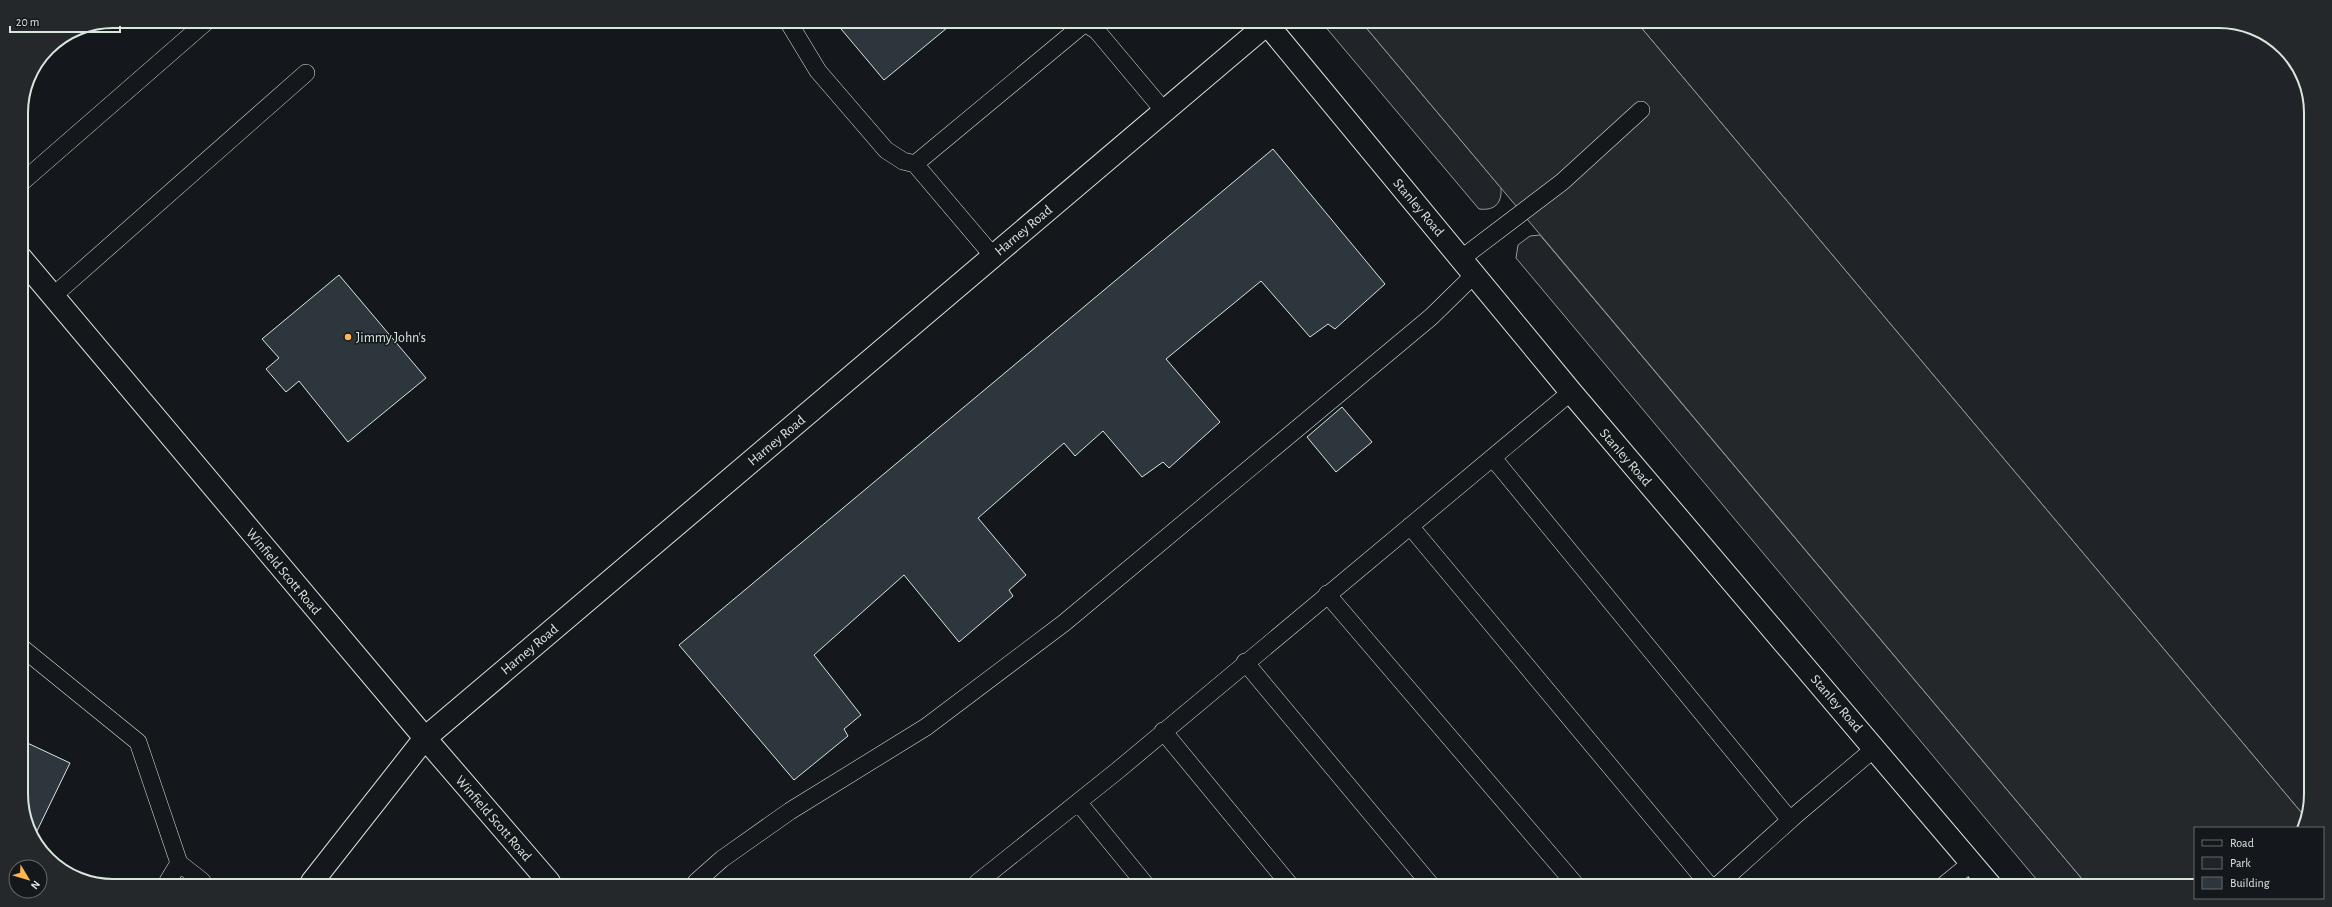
<svg xmlns="http://www.w3.org/2000/svg" width="2332" height="907" font-family="'Alegreya Sans',sans-serif">
<rect width="100%" height="100%" fill="#14181c"/>
<path fill="#202428" stroke="#939e99" d="M1323,24H1363L1501,188C1502,203 1495,211 1479,209Z
M1639,25L2249,26L2292,57L2311,107L2306,818Z
M1540,235L2088,886H2042L1516,258L1518,245L1530,236Z"/>
<path fill="#24282b" stroke="#939e99" d="M1363,24L1639,25L2306,818V824L2303,828H2195V886H2088Z"/>
<path fill="#2c363c" stroke="#d8e6dc" d="M836,23H953L884,80Z
M1273,149L1385,284L1335,329L1328,324L1310,337L1261,281L1166,359L1220,422L1169,468L1163,462L1142,477L1103,431L1075,456L1064,443L978,518L1026,575L1009,590L1013,596L959,642L904,575L814,655L861,715L844,729L848,736L794,780L679,645Z
M339,275L426,378L348,442L299,381L286,392L266,369L279,358L262,339Z
M1342,407L1372,442L1336,472L1307,437Z
M21,740L70,763L35,835L21,800Z"/>
<g fill="none" stroke-linecap="round" stroke-linejoin="round">
<g stroke="#d8e6dc" stroke-width="18">
<path id="lane" d="M789,23L818,71L886,150L903,161L915,164
M21,183L207,21
M993,256L915,164L1085,23L1097,31L1164,111
M1462,258L1562,182L1641,110
M53,296L306,73
M1493,458L1790,820
M1410,526L1709,885
M1327,594L1575,884
M21,647L138,742L179,863L202,881
M1245,662L1430,884
M1163,731L1289,884
M1078,802L1145,884
M168,881L179,863
M696,882L722,859L790,811L926,727L1064,623L1431,317L1475,274
M977,883L1117,771L1571,392
M1718,885L1798,813L1875,748
M1944,885L1971,863"/>
</g>
<g stroke="#d8e6dc" stroke-width="24">
<path id="street" d="M21,258L425,738L549,882
M312,882L425,738L1267,24"/>
</g>
<g stroke="#d8e6dc" stroke-width="24">
<path id="secondary" d="M1267,24L1571,392L1990,885"/>
</g>
<use href="#lane" stroke="#14181c" stroke-width="17"/>
<use href="#street" stroke="#14181c" stroke-width="22"/>
<use href="#secondary" stroke="#14181c" stroke-width="22"/>
</g>
<circle fill="#ffb74d" stroke="#14181c" stroke-width="1.5" cx="348" cy="337" r="4"/>
<g text-anchor="middle" stroke-width="3" stroke-linejoin="round" paint-order="stroke">
<g font-size="14" fill="#d8e6dc" stroke="#14181c">
<text transform="translate(1419 207) rotate(50)" y="5">Stanley Road</text>
<text transform="translate(1023 230) rotate(-40)" y="5">Harney Road</text>
<text transform="translate(776 440) rotate(-40)" y="5">Harney Road</text>
<text transform="translate(1626 457) rotate(49)" y="5">Stanley Road</text>
<text transform="translate(284 571) rotate(50)" y="5">Winfield Scott Road</text>
<text transform="translate(529 649) rotate(-40)" y="5">Harney Road</text>
<text transform="translate(1837 703) rotate(49)" y="5">Stanley Road</text>
<text transform="translate(494 818) rotate(49)" y="5">Winfield Scott Road</text>
</g>
<g font-size="14" fill="#d8e6dc" stroke="#14181c" text-anchor="start">
<text x="356" y="342">Jimmy John's</text>
</g>
</g>
<path d="M0 0H2332V907H0ZM113 28H2219A85 85 0 0 1 2304 113V794A85 85 0 0 1 2219 879H113A85 85 0 0 1 28 794V113A85 85 0 0 1 113 28Z" fill="#24282b" fill-rule="evenodd"/>
<path fill="none" stroke="#d8e6dc" stroke-width="2" d="M113 28H2219A85 85 0 0 1 2304 113V794A85 85 0 0 1 2219 879H113A85 85 0 0 1 28 794V113A85 85 0 0 1 113 28Z"/>
<rect x="2194" y="827" width="130" height="72" fill="#14181c" stroke="#626a69"/>
<rect x="2202" y="840" width="20" height="6" fill="#14181c" stroke="#626a69"/>
<text x="2230" y="847" font-size="12" fill="#d8e6dc">Road</text>
<rect x="2202" y="857" width="20" height="12" fill="#202428" stroke="#626a69"/>
<text x="2230" y="867" font-size="12" fill="#d8e6dc">Park</text>
<rect x="2202" y="877" width="20" height="12" fill="#2c363c" stroke="#626a69"/>
<text x="2230" y="887" font-size="12" fill="#d8e6dc">Building</text>
<g transform="translate(28 879) rotate(128)"><circle r="19" fill="#14181c" stroke="#626a69"/>
<path d="M0-3L7 15L0 10L-7 15Z" fill="#ffb74d"/>
<text y="-6" font-size="11" font-weight="bold" text-anchor="middle" fill="#d8e6dc">N</text>
</g>
<path d="M10 26v6h110v-6" fill="none" stroke="#d8e6dc" stroke-width="2"/>
<text x="16" y="26" font-size="12" fill="#d8e6dc" stroke="#14181c" stroke-width="3" paint-order="stroke">20 m</text>
</svg>
